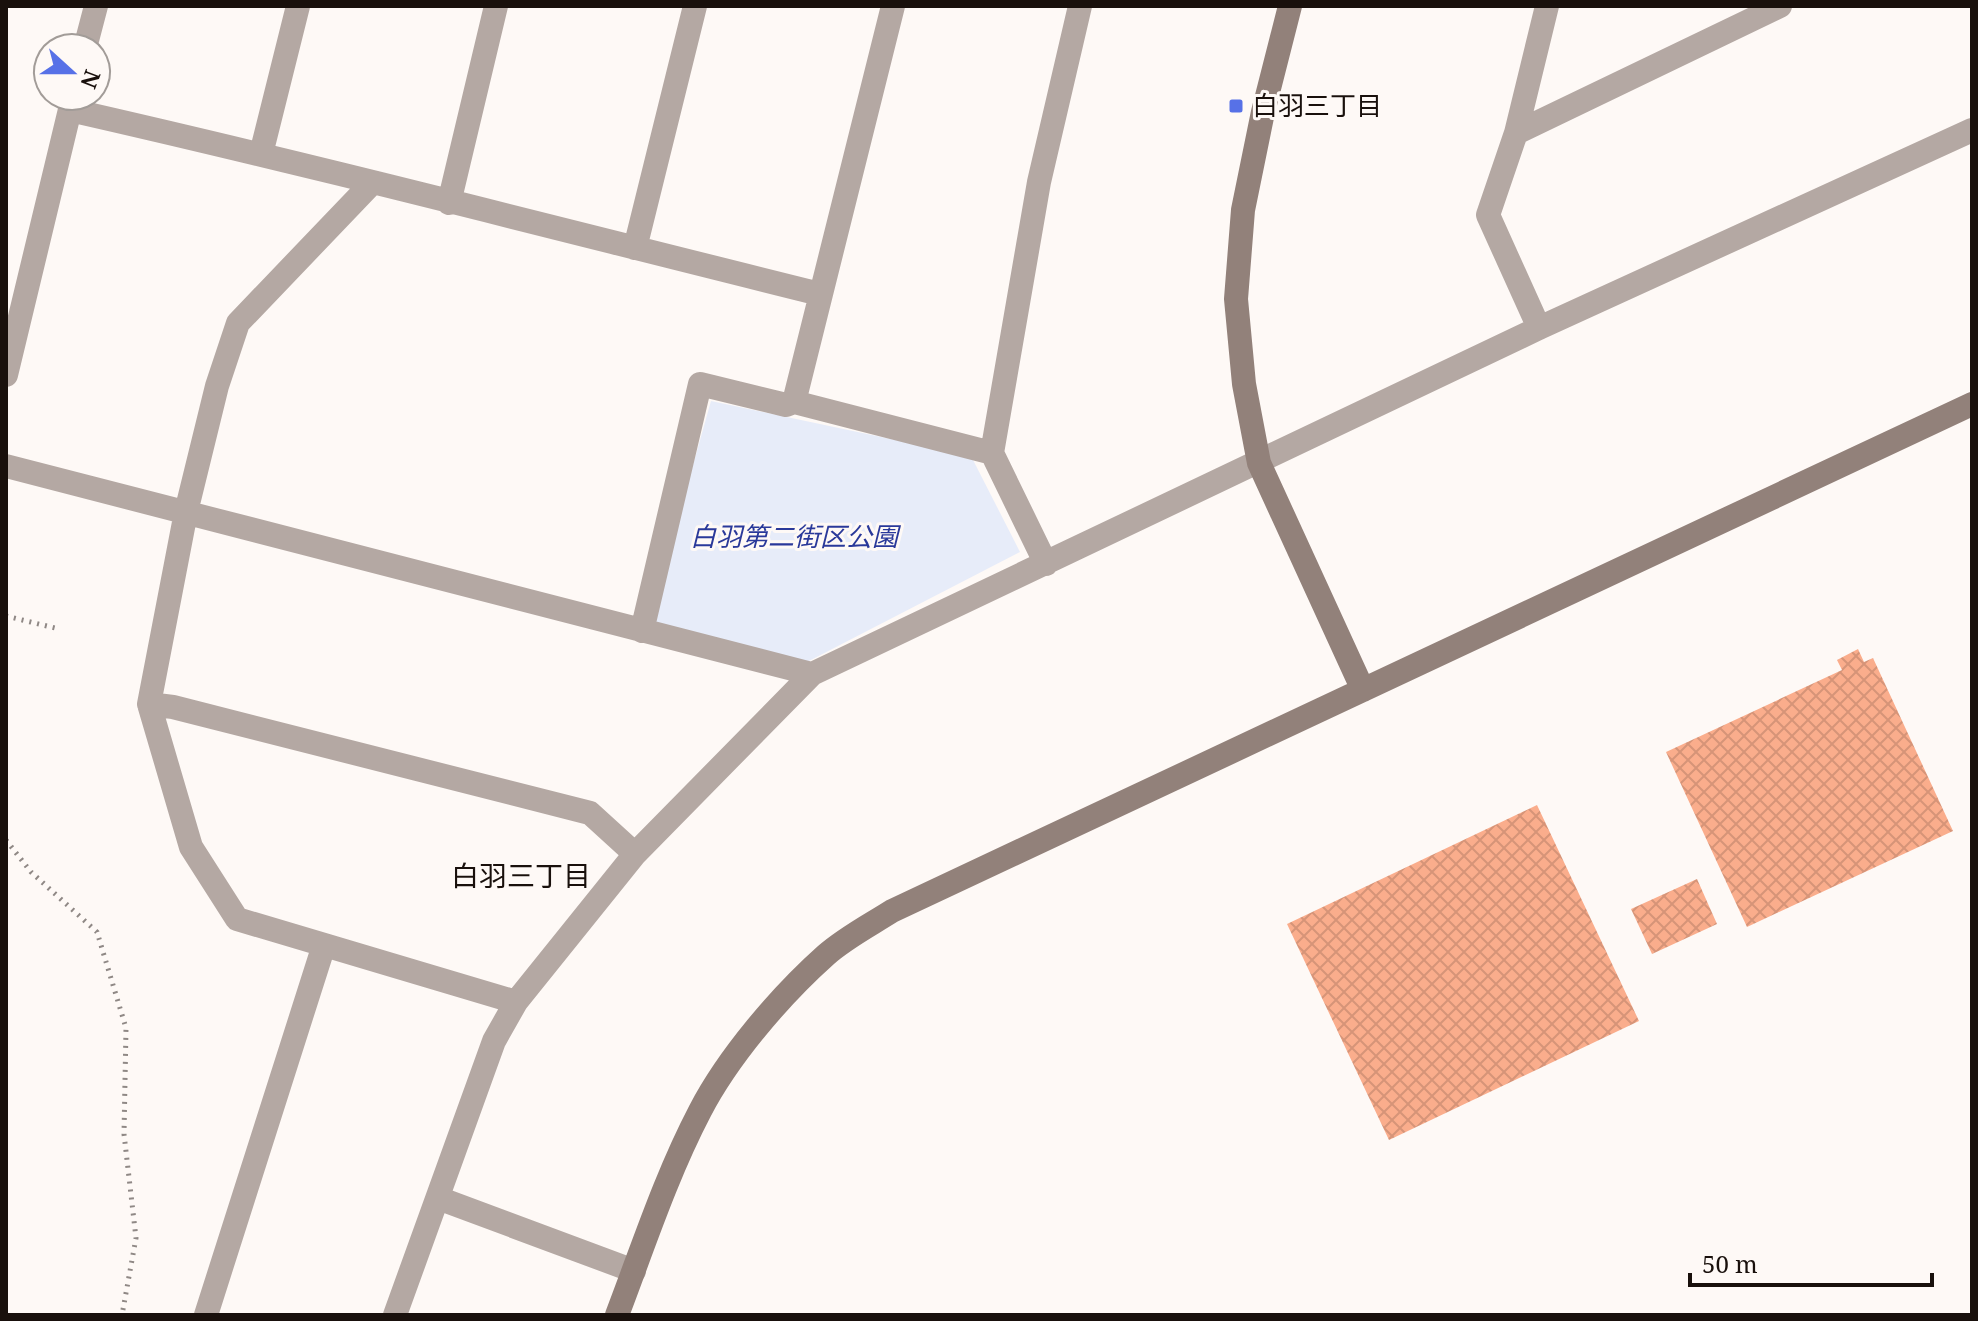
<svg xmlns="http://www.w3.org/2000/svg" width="1978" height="1321" font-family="'Noto Serif','Noto Sans JP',serif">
<defs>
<pattern id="building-cross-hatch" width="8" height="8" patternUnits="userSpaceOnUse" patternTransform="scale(2)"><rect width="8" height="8" fill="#faad8c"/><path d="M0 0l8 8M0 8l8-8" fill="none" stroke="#d69478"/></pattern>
</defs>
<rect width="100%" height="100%" fill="#fef9f6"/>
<path fill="#e7ecf9" d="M711,401L971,456L1020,552L807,662L649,621Z"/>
<path fill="url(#building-cross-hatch)" d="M1858,649L1864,662L1873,658L1953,831L1747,927L1666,752L1842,670L1837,660Z
M1537,805L1639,1021L1389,1140L1287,924Z
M1697,879L1717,924L1652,954L1631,909Z"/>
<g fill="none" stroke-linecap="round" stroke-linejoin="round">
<path stroke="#8f8885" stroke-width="5" stroke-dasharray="2 6" stroke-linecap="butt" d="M6,616L55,628
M6,840L31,872L97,932L126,1028L124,1134L136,1238L122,1315"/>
<path stroke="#b4a8a3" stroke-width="24" d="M893,6L794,402L992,453
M85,48L96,6
M70,110C321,167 570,232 820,294
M1516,133L1780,6
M261,154L298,6
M372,183L238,323L217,386L186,512L149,704L191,847L237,919L516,1002
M449,203L496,6
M635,248L695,6
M1539,328L1488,215L1516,133L1547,6
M6,375L73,97
M6,466L812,674
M1046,564L992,453L1039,182L1080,6
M642,631L700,384L786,405L794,402
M149,704L173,707L590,813L635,854
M438,1198L634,1271
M206,1315L324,945
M395,1315L494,1041L516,1002L635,854L812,674L1539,328L1972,130"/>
<path stroke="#92817a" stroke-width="24" d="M1290,6L1263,112L1243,210L1236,299L1244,384L1259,463L1363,690
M617,1315C643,1247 666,1176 700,1111C728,1057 780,996 826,955C845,938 870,925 892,911L1972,404"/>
</g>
<rect fill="#5771e7" stroke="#fef9f6" stroke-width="3" x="1228" y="98" width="16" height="16" rx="4"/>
<g text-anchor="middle" stroke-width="6" stroke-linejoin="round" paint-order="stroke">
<g font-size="26" fill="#19100c" stroke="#fef9f6" text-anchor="start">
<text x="1252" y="115">白羽三丁目</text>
</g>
<g font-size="26" font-style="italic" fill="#2a399a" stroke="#fef9f6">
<text x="794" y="546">白羽第二街区公園</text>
</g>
<g font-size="28" fill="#19100c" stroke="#fef9f6">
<text x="521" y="886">白羽三丁目</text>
</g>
</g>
<rect width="1978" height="1321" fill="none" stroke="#19100c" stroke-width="16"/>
<g transform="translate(72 72) rotate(111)"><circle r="38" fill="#fef9f6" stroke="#a29c98" stroke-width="2"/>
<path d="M0-6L14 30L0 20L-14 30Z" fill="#5771e7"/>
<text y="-12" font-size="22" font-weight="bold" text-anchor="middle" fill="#19100c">N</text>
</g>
<path d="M1690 1273v12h242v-12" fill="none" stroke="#19100c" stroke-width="4"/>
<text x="1702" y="1273" font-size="24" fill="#19100c" stroke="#fef9f6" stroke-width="6" paint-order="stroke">50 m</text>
</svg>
